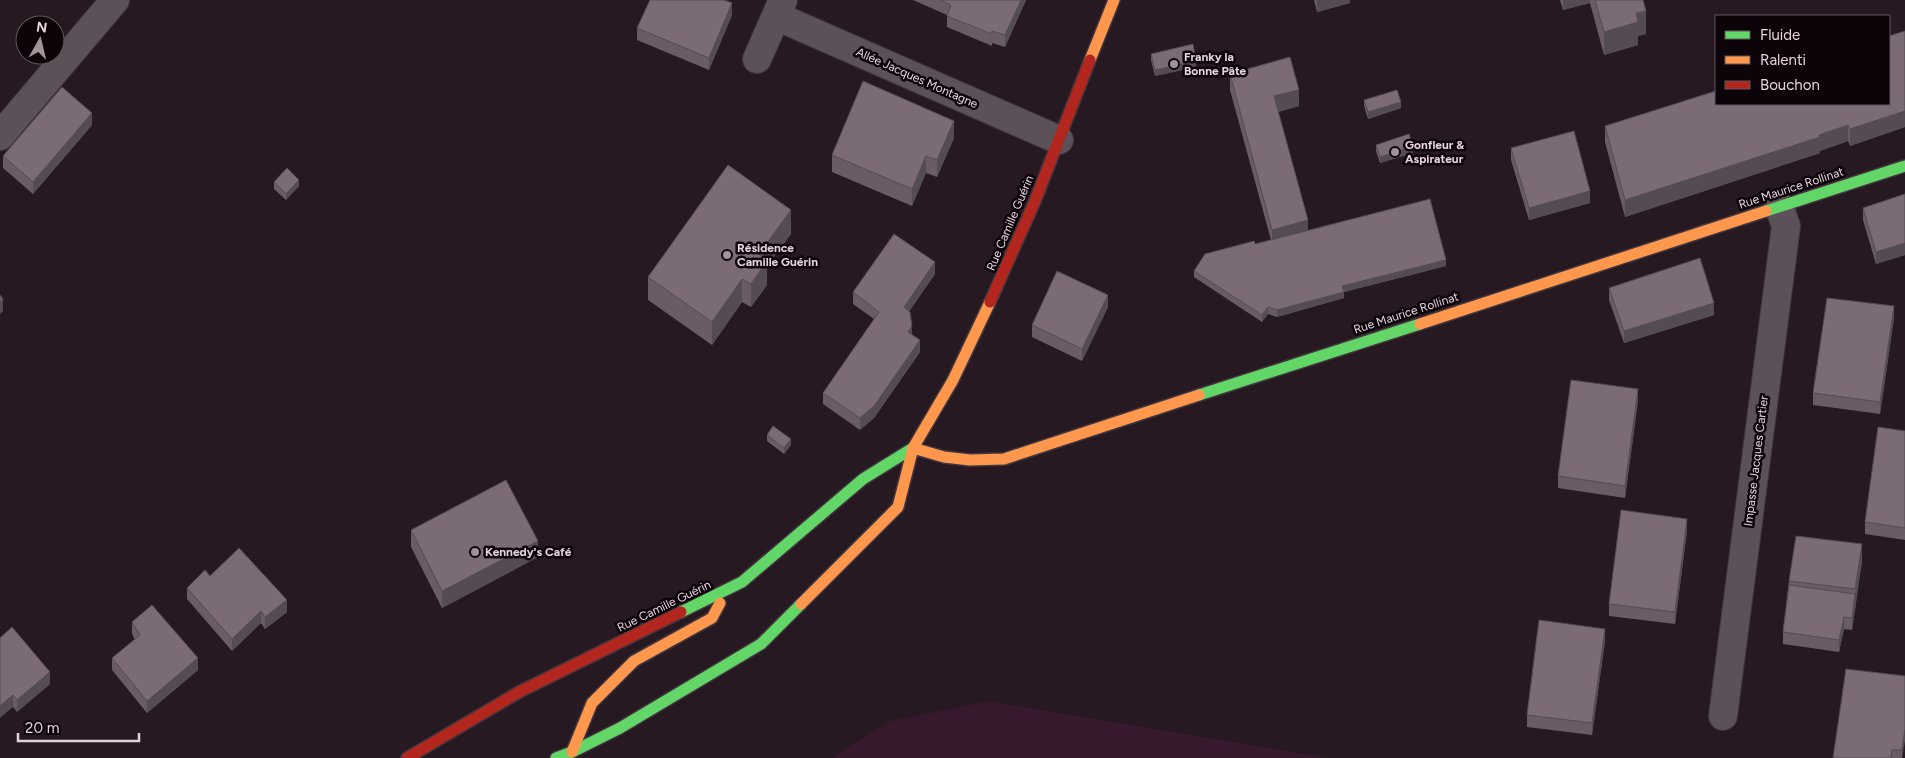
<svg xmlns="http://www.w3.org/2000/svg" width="1905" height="758" font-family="Figtree,sans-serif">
<rect width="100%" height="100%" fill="#261922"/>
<path fill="#36192d" d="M990,701L1018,706L1328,758H831L890,721Z"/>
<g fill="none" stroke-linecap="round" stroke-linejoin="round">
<g stroke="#41363d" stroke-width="30">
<path id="street" d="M776,16L1059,140
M757,59L783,0
M0,136L115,0
M1723,716L1786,226L1779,206"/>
</g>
<g stroke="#41363d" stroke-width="14">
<path id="fast" d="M1766,211L1905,166
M1199,395L1420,324
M681,612L742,582L863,479L913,448
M556,758L572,752L620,728L761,644L801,604"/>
</g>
<g stroke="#41363d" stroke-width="14">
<path id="slow" d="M1090,60L1114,0
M1420,324L1766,211
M913,448L944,457L970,460L1004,459L1199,395
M801,604L898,507L913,448L953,380L990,302
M572,752L592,703L634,661L712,618L720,603"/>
</g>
<g stroke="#41363d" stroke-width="14">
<path id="jam" d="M990,302L1035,201L1090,60
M407,758L519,692L681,612"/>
</g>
<use href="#street" stroke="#5c5158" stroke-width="28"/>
<use href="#fast" stroke="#63d668" stroke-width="11"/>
<use href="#slow" stroke="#ff974d" stroke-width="11"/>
<use href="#jam" stroke="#b3261e" stroke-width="11"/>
</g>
<path fill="#695c65" d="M913,0H1026L1005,47L992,43V46L947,27V15Z
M1314,0H1350V3L1317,12Z
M1560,0H1643L1646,34L1638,36V45L1604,55L1590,3L1563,10Z
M732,15L709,70L637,40V28Z
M1905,31V127L1850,146L1848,141L1820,151V153L1625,217L1605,142V126Z
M1151,54L1196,67L1155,76L1151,60Z
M1230,74L1299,106L1278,112L1308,231L1446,266L1344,292V298L1277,317L1268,314L1262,322L1194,277V271L1255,244L1271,240L1230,90Z
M1364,100L1401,108L1368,119L1364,106Z
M92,125L33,194L3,168V156Z
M954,138L937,177L926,173L912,206L832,172V155Z
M1376,145L1413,153L1380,163L1376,151Z
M1511,148L1590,203L1529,220L1511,160Z
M274,182L299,186L286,200L274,189Z
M1905,194V255L1876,264L1863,220V208Z
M791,234L767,266V285L751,307L742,302L712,345L648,300V277Z
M935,274L909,311L912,335L920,352L874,418L860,430L823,404V393L874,319L853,304V292Z
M1609,288L1714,315L1624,343L1609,300Z
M1108,307L1082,361L1032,337V325Z
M1894,318L1880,414L1813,405V393Z
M1638,401L1625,498L1558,488V476Z
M1905,431V540L1865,534V522Z
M767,435L791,445L784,454L767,441Z
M411,530L538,557L442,608L411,547Z
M1687,531L1675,624L1609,616V604Z
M1862,561L1852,630L1844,629L1839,652L1783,644V632L1789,581Z
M210,576L287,612L265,629L261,623L232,651L187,599V588Z
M132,622L198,670L147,713L112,670V658L135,640L132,634Z
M0,638L50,684L17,712L13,707Z
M1605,641L1592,735L1527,727V715Z
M1905,676L1902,758H1833Z"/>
<path fill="#554b52" d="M1021,0H1026L1005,47V35Z
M1317,0H1350V3L1317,12Z
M1563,0H1590V3L1563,10Z
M732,3V15L709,70V58Z
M1646,11V34L1638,36V45L1604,55V32L1636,13Z
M1196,61V67L1155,76V70Z
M1299,90V106L1274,113V96Z
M1401,102V108L1368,119V112Z
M1905,111V127L1850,146V129Z
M92,113V125L33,194V182Z
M954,121V138L937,177V160Z
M1848,125V141L1820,151V153L1625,217V200Z
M1413,146V153L1380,163V157Z
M926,156V173L912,206V189Z
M299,180V186L286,200V194Z
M1590,191V203L1529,220V208Z
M791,210V234L767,266V285L751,307V284L759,254Z
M1308,220V236L1272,246V230Z
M1905,243V255L1876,264V252Z
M1446,260V266L1344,292V298L1277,317V310L1342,286Z
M935,262V274L904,319V307Z
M742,279V302L712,345V322Z
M1108,295V307L1082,361V349Z
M3,299V311L0,314V302Z
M1714,303V315L1624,343V331Z
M1894,306V318L1880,414V402Z
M1268,307V314L1262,322V315Z
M912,326V338L908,332Z
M920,340V352L874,418L860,430V418Z
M1638,389V401L1625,498V486Z
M791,439V445L784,454V448Z
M1687,519V531L1675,624V612Z
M538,541V557L442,608V591Z
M1862,544V561L1852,630V618Z
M287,600V612L265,629V617Z
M261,611V623L232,651V639Z
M1844,617V629L1839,652V640Z
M1605,629V641L1592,735V723Z
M198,658V670L147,713V701Z
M50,672V684L17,712V700Z
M13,695V707L0,718V706Z
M1905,729V741L1902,758V750Z"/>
<path fill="#7a6b75" stroke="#554b52" d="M650,0H724L732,3L709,58L637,28Z
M940,0H1021L1005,35L992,31V34L947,16L951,5Z
M1595,0H1643L1646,11L1636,13L1638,22L1604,32Z
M1905,31V111L1850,129L1848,125L1819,135L1820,137L1625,200L1605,126L1716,91V104H1889V36Z
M1193,44L1196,61L1155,70L1151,54Z
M1290,57L1299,90L1274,96L1308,220L1272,230L1230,74Z
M863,81L954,121L937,160L926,156L912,189L832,155Z
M62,87L92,113L33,182L3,156Z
M1397,90L1401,102L1368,112L1364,100Z
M1574,131L1590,191L1529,208L1511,148Z
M1409,134L1413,146L1380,157L1376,145Z
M728,165L791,210L759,254L767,261L751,284L742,279L712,322L648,277Z
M287,168L299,180L286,194L274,182Z
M1905,194V243L1876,252L1863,208Z
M1430,199L1446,260L1342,286L1344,292L1277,310L1268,307L1262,315L1194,271L1205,254L1254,241L1255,244Z
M894,234L935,262L904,307L910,312L912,326L908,332L920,340L874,406L860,418L823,393L879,312L853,292Z
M1700,258L1714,303L1624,331L1609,288Z
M1057,271L1108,295L1082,349L1032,325Z
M0,295L3,299L0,302Z
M1827,298L1894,306L1880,402L1813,393Z
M1571,380L1638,389L1625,486L1558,476Z
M773,426L791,439L784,448L767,435Z
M1878,427L1905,431V528L1865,522Z
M506,480L538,541L442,591L411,530Z
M1621,510L1687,519L1675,612L1609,604Z
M1796,536L1862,544L1855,589L1789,581Z
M239,548L287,600L265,617L261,611L232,639L187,588L205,570L210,576Z
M1789,585L1855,594L1852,618L1844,617L1839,640L1783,632Z
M152,605L198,658L147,701L112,658L140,635L132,622Z
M1539,620L1605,629L1592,723L1527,715Z
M12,627L50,672L17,700L13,695L0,706V638Z
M1846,669L1905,676V729L1902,750H1892L1891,758H1833Z"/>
<g fill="#a2929c" stroke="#0d040a" stroke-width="2">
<circle cx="1174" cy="64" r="5"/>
<circle cx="1395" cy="152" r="5"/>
<circle cx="727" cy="255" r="5"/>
<circle cx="475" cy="552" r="5"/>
</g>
<g text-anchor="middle" stroke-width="5" stroke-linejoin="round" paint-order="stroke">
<g font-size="12" font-weight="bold" fill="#e5d3de" stroke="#0d040a" text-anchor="start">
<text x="1184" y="61">Franky la<tspan x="1184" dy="14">Bonne Pâte</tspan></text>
<text x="1405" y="149">Gonfleur &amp;<tspan x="1405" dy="14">Aspirateur</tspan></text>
<text x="737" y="252">Résidence<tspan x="737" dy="14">Camille Guérin</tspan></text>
<text x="485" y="556">Kennedy's Café</text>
</g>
<g font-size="12" fill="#e5d3de" stroke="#0d040a">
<text transform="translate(917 78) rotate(24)" y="4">Allée Jacques Montagne</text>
<text transform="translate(1791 188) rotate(-18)" y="4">Rue Maurice Rollinat</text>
<text transform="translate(1010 223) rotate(-67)" y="4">Rue Camille Guérin</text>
<text transform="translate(1406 313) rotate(-18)" y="4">Rue Maurice Rollinat</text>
<text transform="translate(1756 461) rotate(-83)" y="4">Impasse Jacques Cartier</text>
<text transform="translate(664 606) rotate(-26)" y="4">Rue Camille Guérin</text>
</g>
</g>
<rect x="1715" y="15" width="175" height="90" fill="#0d040a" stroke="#63575f"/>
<rect x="1725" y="31" width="25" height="8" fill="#63d668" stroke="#63575f"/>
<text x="1760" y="40" font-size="15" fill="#e5d3de">Fluide</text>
<rect x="1725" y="56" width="25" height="8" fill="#ff974d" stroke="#63575f"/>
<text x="1760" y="65" font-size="15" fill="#e5d3de">Ralenti</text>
<rect x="1725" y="81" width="25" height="8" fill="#b3261e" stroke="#63575f"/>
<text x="1760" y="90" font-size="15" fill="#e5d3de">Bouchon</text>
<g transform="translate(40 40) rotate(8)"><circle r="24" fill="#0d040a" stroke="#63575f"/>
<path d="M0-4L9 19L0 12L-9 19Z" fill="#a2929c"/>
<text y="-8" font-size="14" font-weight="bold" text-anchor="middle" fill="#e5d3de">N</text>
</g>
<path d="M18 733v8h121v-8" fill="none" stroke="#e5d3de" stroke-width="2.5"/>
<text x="25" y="733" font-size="15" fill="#e5d3de" stroke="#0d040a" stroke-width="4" paint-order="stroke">20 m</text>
</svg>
